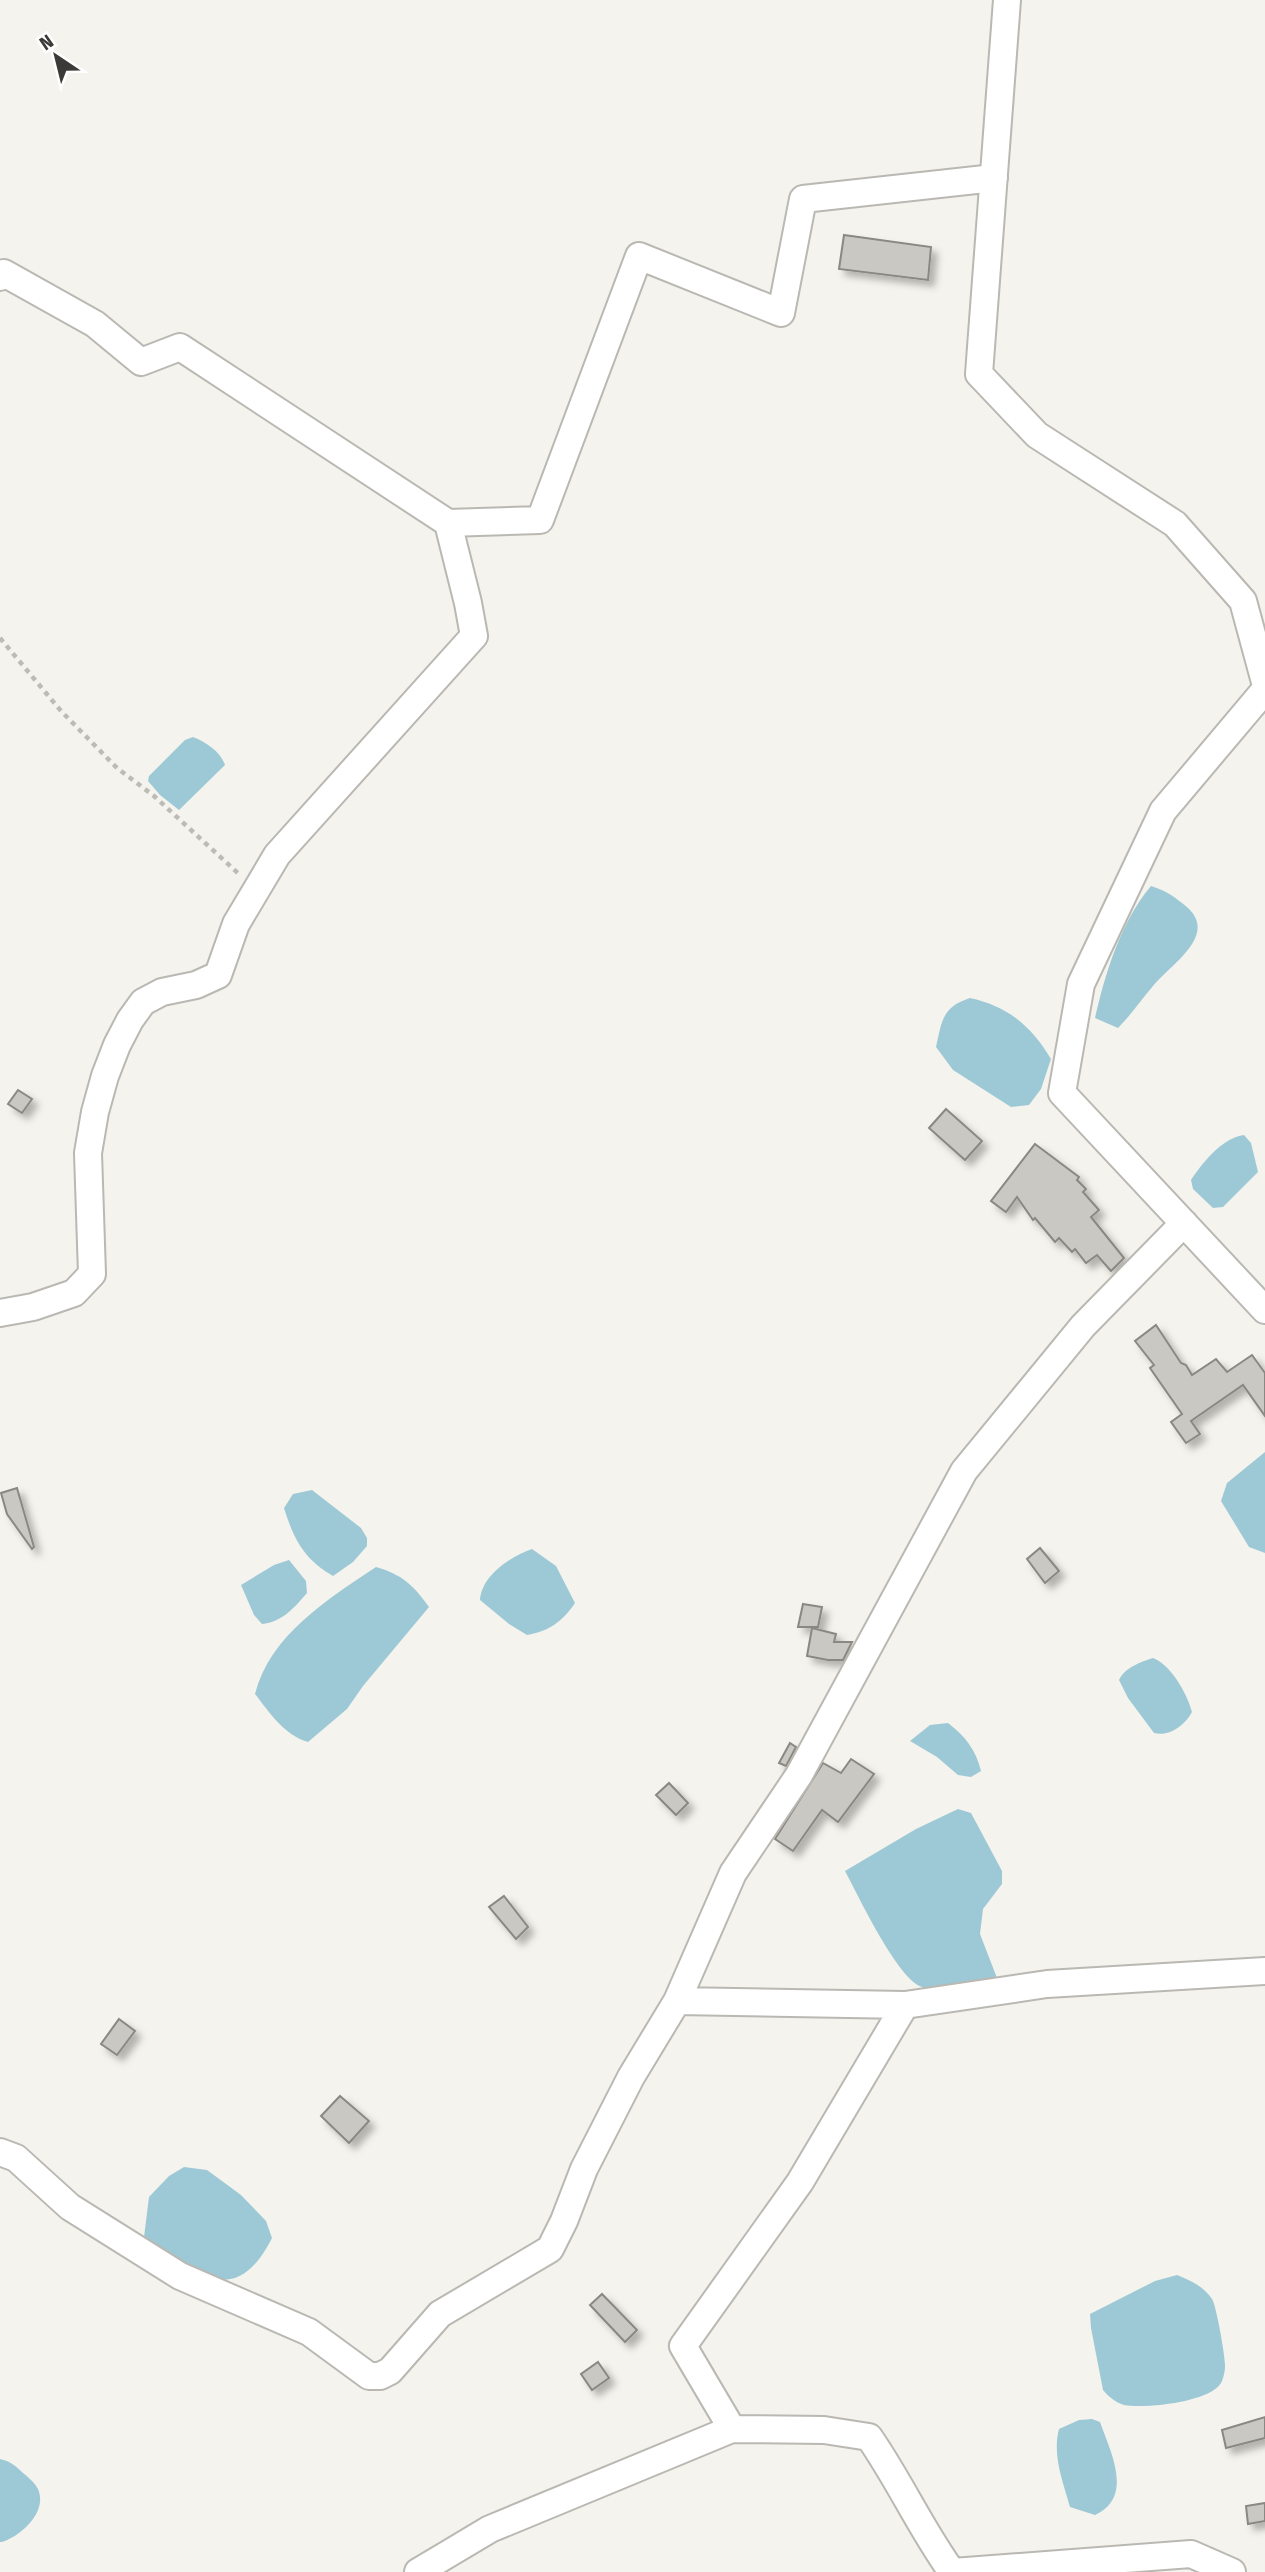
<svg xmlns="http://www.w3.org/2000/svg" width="1265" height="2572" font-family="'Fira Sans Condensed',sans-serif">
<defs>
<filter id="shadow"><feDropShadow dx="6" dy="6" stdDeviation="3.5" flood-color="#0004"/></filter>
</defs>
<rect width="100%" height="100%" fill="#f5f3ed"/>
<path fill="#9dc9d6" d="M193,737C206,742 221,752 225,765L179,810L160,795L148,781L149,776L185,740Z
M1151,886C1167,891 1175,897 1188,908C1218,936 1170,965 1153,986C1141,1000 1131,1015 1118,1028L1095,1018C1105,974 1121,921 1151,886Z
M970,998C1008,1006 1032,1027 1051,1059L1041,1089L1029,1105L1011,1107L953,1070L936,1047C942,1021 942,1007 970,998Z
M1244,1135L1251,1143L1258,1172L1223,1207L1213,1208L1193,1189L1191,1180C1203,1162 1222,1138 1244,1135Z
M1265,1452V1553L1249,1547L1221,1501L1227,1483Z
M312,1490L361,1528L367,1538V1546L353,1562L333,1576C304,1559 294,1540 284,1508L293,1494Z
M532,1549L556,1566L575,1603C562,1622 549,1631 527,1635L509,1624L480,1600C482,1575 510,1557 532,1549Z
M289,1560L306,1581L307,1593C294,1608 282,1622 262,1624L254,1615L241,1585L274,1565Z
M376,1567C403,1575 413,1585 429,1607L363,1686L347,1709L308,1742C284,1735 270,1713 255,1694C270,1635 328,1599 376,1567Z
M1153,1658C1171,1665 1187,1693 1192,1712C1185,1725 1170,1737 1154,1733L1128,1698L1119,1680C1125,1667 1141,1662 1153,1658Z
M948,1723C965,1736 976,1750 981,1771L971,1777L958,1775L937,1757L910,1741L930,1725Z
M958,1809L971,1813L1002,1871V1884L983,1909L980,1934L997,1978C977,1982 941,1993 922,1987C898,1980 858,1895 845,1871L916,1829Z
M184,2167L207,2170L241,2195L266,2221L272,2238C234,2313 193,2271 144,2237L149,2197L169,2176Z
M1177,2275C1192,2281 1203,2286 1212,2299C1216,2304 1226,2360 1225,2367C1225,2371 1223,2380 1221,2383C1210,2402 1145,2409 1124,2405C1115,2402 1109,2397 1103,2390L1091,2328L1090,2314L1155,2281Z
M1092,2419L1100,2422C1111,2453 1134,2497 1095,2515L1070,2507C1063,2482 1052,2455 1059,2429L1079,2420Z
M0,2459C10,2461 16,2466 23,2473C28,2477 35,2483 38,2489C48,2512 21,2536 2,2542H0Z"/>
<path fill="#cac8c2" stroke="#8a8882" stroke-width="2" filter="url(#shadow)" d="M844,235L931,247L928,280L839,269Z
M18,1090L32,1099L22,1113L8,1104Z
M946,1109L982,1141L965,1160L929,1128Z
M1035,1144L1079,1177L1077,1180L1086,1189L1083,1192L1099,1210L1091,1217L1124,1258L1111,1271L1097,1255L1086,1263L1075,1249L1072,1252L1059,1238L1055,1242L1035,1218L1033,1220L1017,1197L1006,1212L991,1201Z
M1156,1325L1181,1363L1186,1365L1192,1375L1216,1359L1227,1372L1252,1355L1265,1373V1416L1243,1385L1191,1421L1200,1434L1186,1443L1171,1422L1182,1414L1150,1368L1154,1365L1135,1341Z
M17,1488L34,1547L32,1549L7,1514L1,1493Z
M1040,1548L1059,1571L1045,1583L1027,1559Z
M803,1604L822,1607L818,1627H798Z
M812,1628L836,1634L834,1642H852L843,1660H828L807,1656Z
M790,1743L796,1747L786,1766L779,1763Z
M851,1759L874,1774L838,1822L822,1810L793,1851L775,1839L823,1763L841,1773Z
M669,1783L688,1803L676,1815L656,1795Z
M504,1896L528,1927L516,1939L489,1907Z
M119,2019L135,2031L117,2055L101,2044Z
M340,2096L369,2121L349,2143L321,2116Z
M602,2294L637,2330L625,2342L590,2305Z
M598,2362L609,2378L592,2390L581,2374Z
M1265,2417V2438L1226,2448L1222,2430Z
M1265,2503V2521L1248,2524L1246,2506Z"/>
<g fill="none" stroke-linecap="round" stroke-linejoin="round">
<g stroke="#bab8b2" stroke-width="30">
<path id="street" d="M1007,0L979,374L1037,435L1175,524L1243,601L1265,682
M0,277L4,273L95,324L141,362L180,347L448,523L540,520L639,256L781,313L803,199L994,178
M1265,690L1163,811L1081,984L1062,1093L1265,1310
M0,1313L33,1307L74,1293L92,1274L88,1153L95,1112L105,1076L117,1045L130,1020L143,1002L162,992L196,985L218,975L236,924L277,855L474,636L468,603L448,523
M677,2001L733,1873L799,1775L964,1471L1083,1326L1184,1223
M0,2152L16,2158L70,2207L180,2276L309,2332L369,2376H380L390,2371L440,2314L550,2249L564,2221L584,2169L631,2077L677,2001L905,2005
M418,2572L490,2529L732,2429
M952,2572C921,2529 899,2480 869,2437L824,2430L732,2429L683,2346L800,2182L905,2005L1047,1984L1265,1971
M953,2572L1191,2554L1232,2572"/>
</g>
<path stroke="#bdbbb6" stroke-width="4.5" stroke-dasharray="5 5" stroke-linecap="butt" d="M0,638L61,711L117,768L154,796L240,875"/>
<use href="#street" stroke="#fff" stroke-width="26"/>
</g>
<g transform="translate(56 56) rotate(325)" stroke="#ffffff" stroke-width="5" paint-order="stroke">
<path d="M0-5L12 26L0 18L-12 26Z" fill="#3b3a37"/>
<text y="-10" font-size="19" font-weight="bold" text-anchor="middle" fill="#3b3a37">N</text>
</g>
</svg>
